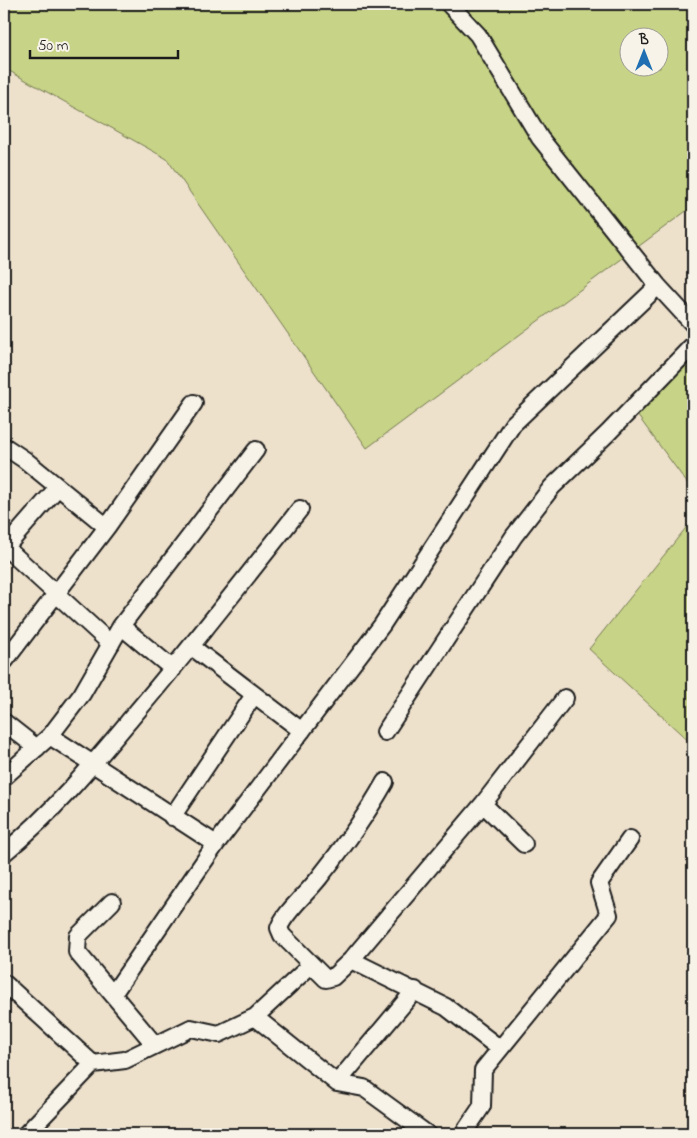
<svg xmlns="http://www.w3.org/2000/svg" width="697" height="1138" viewBox="0 0 697 1138" font-family="'Indie Flower',sans-serif">
	<style>
		.green { fill: #c7d386; stroke: #727851; fill-rule: evenodd }
		.lines { fill: none; stroke-linecap: round; stroke-linejoin: round }
		.minor-casing { stroke: #1c1c1c; stroke-width: 20 }
		.minor { stroke: #f7f3e8; stroke-width: 16 }
	</style>
	<rect width="100%" height="100%" fill="#eee1cc"/>
	<filter id="ink" filterUnits="userSpaceOnUse"><feTurbulence type="fractalNoise" baseFrequency=".02" numOctaves="2"/><feDisplacementMap in="SourceGraphic" scale="10" xChannelSelector="R" yChannelSelector="G"/><feConvolveMatrix kernelMatrix="1 2 1 2 8 2 1 2 1" color-interpolation-filters="sRGB"/></filter>
	<g filter="url(#ink)">
		<path class="green" d="M4,4H693V206L367,448L167,159L4,68ZM630,38H660V68H630Z
			M693,350V491L632,408Z
			M693,519V745L589,649Z"/>
		<g class="lines">
			<defs>
				<path id="minor" d="M449,4L478,35L540,138L658,286L693,324
					M4,446L25,460L107,527
					M4,546L111,644
					M4,549L58,487
					M121,626L173,669
					M192,647L302,731
					M4,662L107,527L194,403
					M4,722L37,748
					M385,732L514,536L552,487L608,433L693,345
					M50,736L216,844
					M4,777L50,736L82,694L121,626L256,450
					M385,782C367,814 345,845 322,874C311,890 285,911 279,928L282,935L326,979L333,977L351,960L483,804L565,698
					M483,804L524,844
					M172,817L254,695
					M4,853C53,813 93,764 134,715C191,648 245,579 300,509
					M112,902L78,936L77,952L155,1045
					M351,960L446,1007L499,1048
					M4,983L93,1064L26,1134
					M113,994L216,844L382,625L513,424L658,286
					M255,1017L311,965
					M93,1064L125,1060L191,1028L219,1034L255,1017L337,1083L364,1088L427,1134
					M337,1083L415,990
					M463,1134L482,1106L483,1070L609,915L599,883L630,839"/>
			</defs>
			<use href="#minor" class="minor-casing"/>
			<use href="#minor" class="minor"/>
		</g>
	</g>
	<rect width="697" height="1138" fill="none" stroke="#f7f3e8" stroke-width="20"/>
	<rect x="10" y="10" width="677" height="1118" fill="none" stroke="#1c1c1c" stroke-width="2" filter="url(#ink)"/>
	<g transform="translate(644 52)"><circle r="24" fill="#f7f3e8" stroke="#9f9d96"/>
	<path d="M0-4L9 19L0 12L-9 19Z" fill="#1f6fb2"/>
	<text y="-8" font-size="14" font-weight="bold" text-anchor="middle" fill="#1c1c1c">B</text>
	</g>
	<path d="M30 50v8h148v-8" fill="none" stroke="#1c1c1c" stroke-width="2.5"/>
	<text x="38" y="50" font-size="15" fill="#1c1c1c" stroke="#f7f3e8" stroke-width="4" paint-order="stroke">50 m</text>
</svg>
